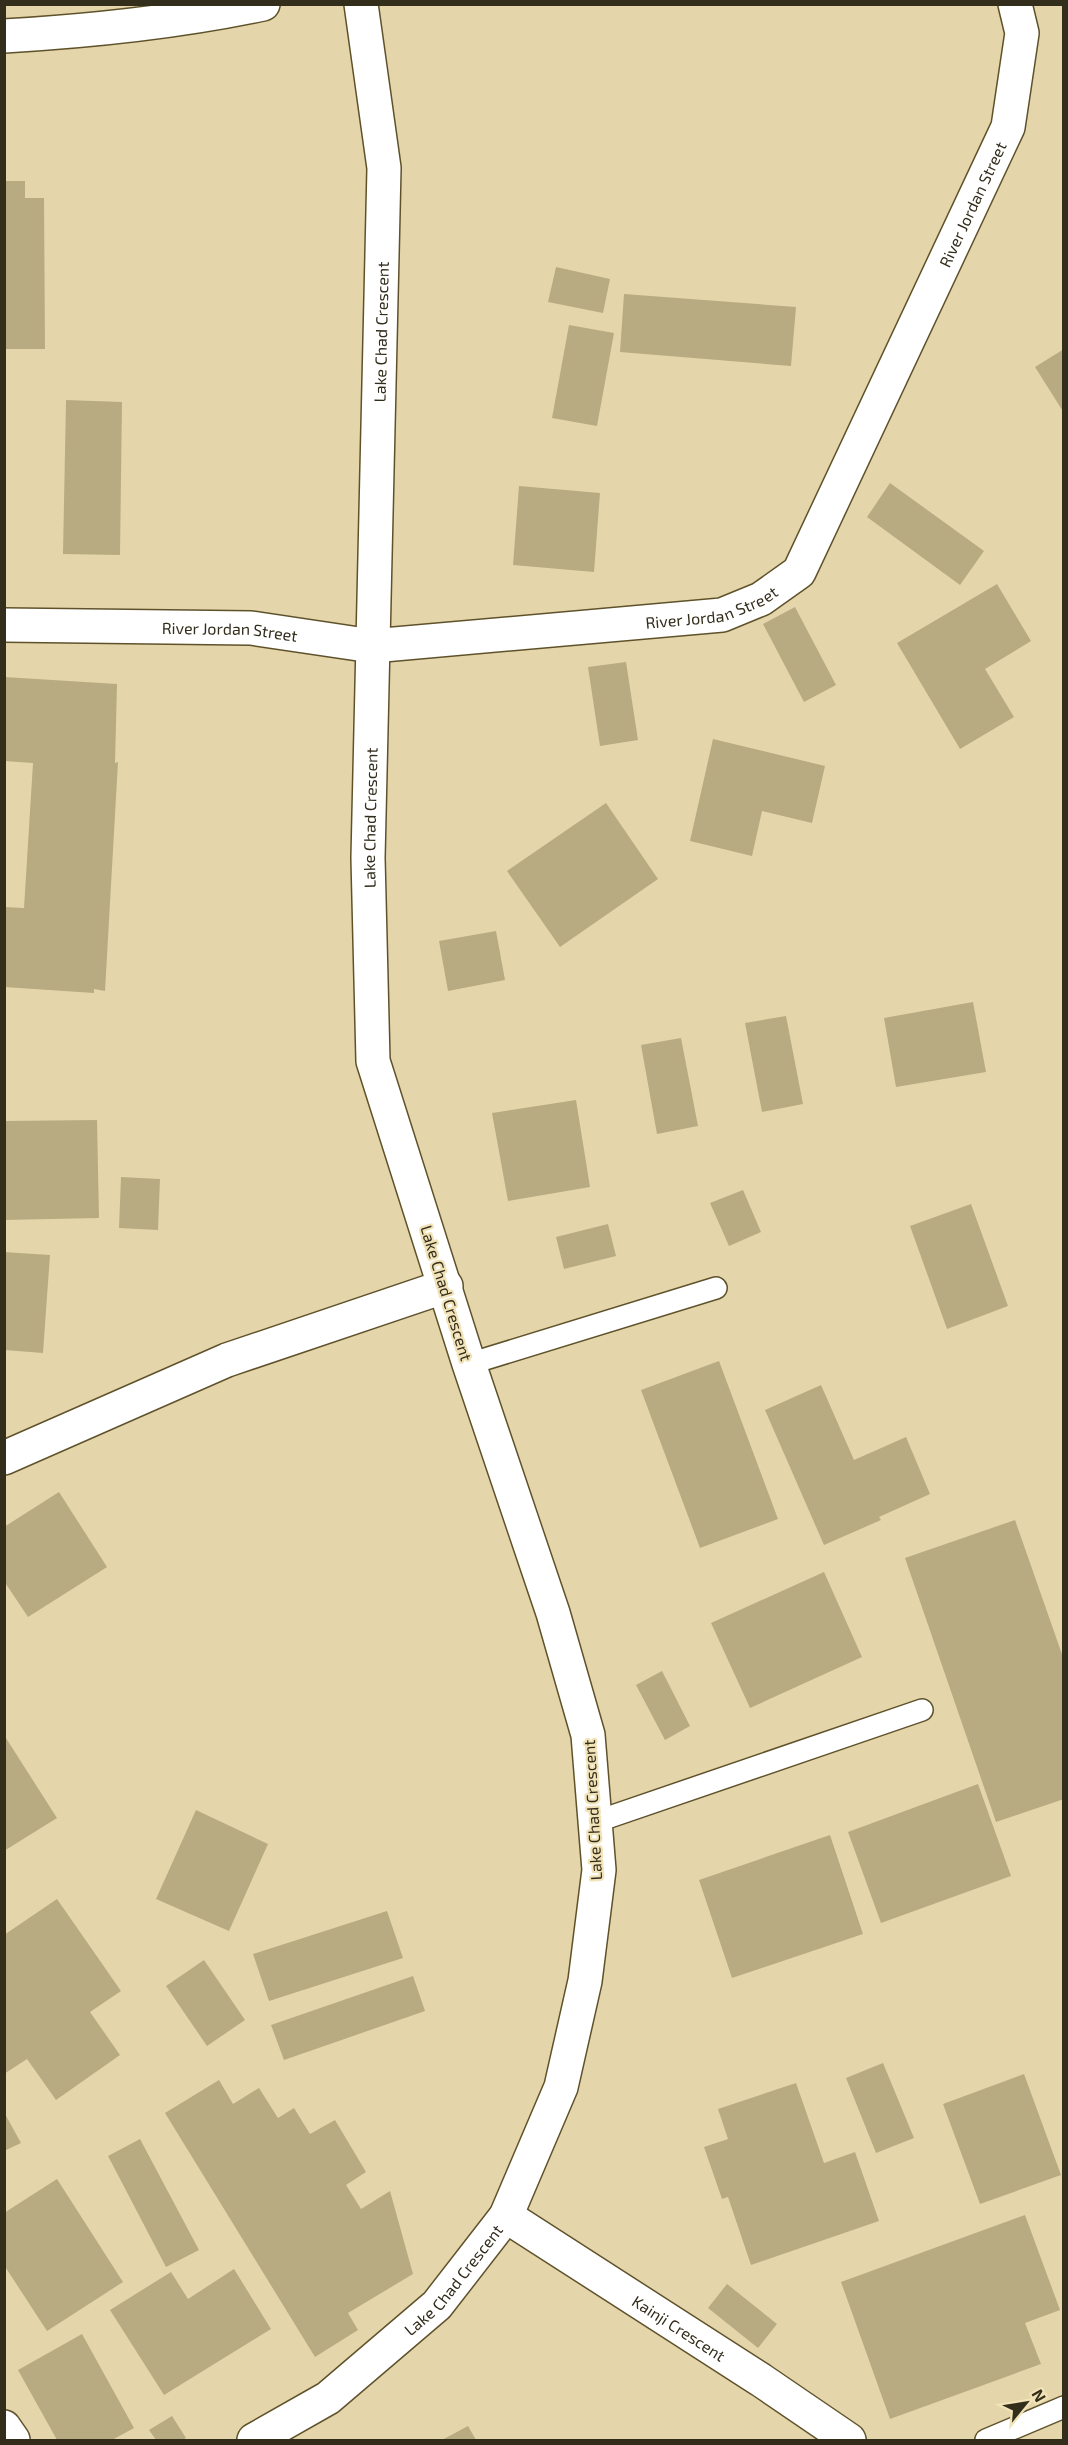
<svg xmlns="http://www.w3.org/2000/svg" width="1068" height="2445" viewBox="0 0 1068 2445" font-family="'Exo 2',sans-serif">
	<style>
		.building { fill: #b9ab81 }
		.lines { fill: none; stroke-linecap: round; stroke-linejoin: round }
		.service-casing { stroke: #5f522b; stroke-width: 24 }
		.minor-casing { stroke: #5f522b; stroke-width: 36 }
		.tertiary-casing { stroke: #5f522b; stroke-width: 36 }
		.service { stroke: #fff; stroke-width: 21 }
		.minor { stroke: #fff; stroke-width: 33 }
		.tertiary { stroke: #fff; stroke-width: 33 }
		.labels { text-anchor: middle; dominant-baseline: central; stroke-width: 4.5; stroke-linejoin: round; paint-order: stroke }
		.street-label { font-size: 16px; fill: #332d1c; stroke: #f1e3b7 }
	</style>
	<rect width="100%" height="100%" fill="#e4d6aa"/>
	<path class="building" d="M4,181H25V198H44L45,349H4Z
		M556,267L610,279L603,313L548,302Z
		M624,294L796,307L791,366L620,352Z
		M569,325L614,333L597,426L552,418Z
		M1064,349V413L1035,367Z
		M66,400L122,402L120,555L63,554Z
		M890,483L984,551L960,585L867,517Z
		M519,486L600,493L594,572L513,565Z
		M997,584L1031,641L985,669L1014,717L960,749L897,643Z
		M795,607L836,685L804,702L763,624Z
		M626,662L638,740L600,746L588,667Z
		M4,677L117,684L115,763L118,762L105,991L94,989V993L4,987V907L24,908L33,763L4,761Z
		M713,739L825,766L812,823L762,811L752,856L690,841Z
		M606,803L658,879L560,947L507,871Z
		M496,931L505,980L448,991L439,941Z
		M973,1002L986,1072L896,1087L884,1018Z
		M786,1016L803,1104L762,1112L745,1023Z
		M681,1038L698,1126L657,1134L641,1045Z
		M576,1100L590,1187L508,1201L492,1113Z
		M97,1120L99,1218L4,1220V1121Z
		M121,1177L160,1179L158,1230L119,1228Z
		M743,1190L761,1232L729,1246L710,1203Z
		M971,1204L1008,1306L947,1329L910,1226Z
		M608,1224L616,1256L564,1269L556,1237Z
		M4,1252L50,1255L43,1353L4,1350Z
		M719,1361L778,1519L700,1548L641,1390Z
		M821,1385L854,1460L906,1437L930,1494L879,1517L881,1520L824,1545L765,1410Z
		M59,1492L107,1567L28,1617L4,1581V1527Z
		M1015,1520L1064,1660V1799L996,1822L905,1558Z
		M824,1572L862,1657L750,1708L711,1623Z
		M662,1671L690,1726L665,1740L636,1685Z
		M4,1735L57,1818L4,1851Z
		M978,1784L1011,1876L881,1923L848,1832Z
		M196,1810L268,1844L229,1931L156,1899Z
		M830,1835L863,1934L732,1978L699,1880Z
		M57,1899L121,1991L90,2012L120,2055L56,2100L27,2059L4,2074V1935Z
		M387,1911L403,1958L269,2001L253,1954Z
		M204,1960L245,2020L207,2046L166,1986Z
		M413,1976L425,2011L284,2060L271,2025Z
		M883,2063L914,2138L876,2153L846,2078Z
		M1024,2074L1061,2175L980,2204L943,2104Z
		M219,2080L233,2104L259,2088L278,2118L294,2108L310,2134L335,2120L366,2172L346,2185L361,2209L390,2191L413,2274L348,2313L358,2330L315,2357L165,2113Z
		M796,2083L824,2163L855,2152L879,2221L751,2265L728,2197L722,2199L704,2147L728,2139L718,2109Z
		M4,2112L21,2143L4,2151Z
		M140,2139L199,2250L166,2267L108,2156Z
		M57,2179L123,2282L47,2331L4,2265V2213Z
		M1025,2215L1060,2310L1025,2323L1041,2364L890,2419L841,2282Z
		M234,2269L271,2329L164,2395L110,2310L171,2272L188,2299Z
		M727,2284L777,2324L758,2348L708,2308Z
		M82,2334L134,2428L112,2440H57L18,2370Z
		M172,2416L186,2438L182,2440H156L149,2430Z
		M468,2426L476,2440H442Z"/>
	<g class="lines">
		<defs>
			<path id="service" d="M469,1364L716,1288
				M595,1822L922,1710
				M986,2440L1064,2407"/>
			<g id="minor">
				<path id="s1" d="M4,625L251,628L372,646L722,615L761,599L799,572L1008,127L1022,33L1015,4"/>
				<path d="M4,1458L227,1360L446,1286"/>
				<path id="s2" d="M506,2216L761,2380L849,2440"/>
				<path d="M4,2427L13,2440"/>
				<path id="s3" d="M254,2440L328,2398L437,2305L506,2216L561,2087L585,1981L599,1870L588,1735L553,1613L469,1364L373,1061L368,858L384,168L361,4"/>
			</g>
			<path id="tertiary" d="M4,36C91,31 178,22 263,4"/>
		</defs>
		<use href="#service" class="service-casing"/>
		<use href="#minor" class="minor-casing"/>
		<use href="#tertiary" class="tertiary-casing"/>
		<use href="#service" class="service"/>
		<use href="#minor" class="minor"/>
		<use href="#tertiary" class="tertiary"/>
	</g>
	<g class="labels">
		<g class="street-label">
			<text stroke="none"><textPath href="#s1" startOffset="1216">River Jordan Street</textPath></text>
			<text stroke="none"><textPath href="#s3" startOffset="2274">Lake Chad Crescent</textPath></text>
			<text stroke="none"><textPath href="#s1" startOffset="712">River Jordan Street</textPath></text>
			<text stroke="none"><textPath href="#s1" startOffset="226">River Jordan Street</textPath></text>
			<text stroke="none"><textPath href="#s3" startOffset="1788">Lake Chad Crescent</textPath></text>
			<text transform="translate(447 1293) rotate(73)">Lake Chad Crescent</text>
			<text transform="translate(592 1810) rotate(-93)">Lake Chad Crescent</text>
			<text stroke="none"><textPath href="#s3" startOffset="258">Lake Chad Crescent</textPath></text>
			<text stroke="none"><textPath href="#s2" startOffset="206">Kainji Crescent</textPath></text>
		</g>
	</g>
	<rect width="1068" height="2445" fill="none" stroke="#332d1c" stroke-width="12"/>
	<g transform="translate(1026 2403) rotate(60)" stroke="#f1e3b7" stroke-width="4.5" paint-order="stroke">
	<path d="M0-4.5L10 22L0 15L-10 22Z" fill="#332d1c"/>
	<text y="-9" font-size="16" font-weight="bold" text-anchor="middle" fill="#332d1c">N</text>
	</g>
</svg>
